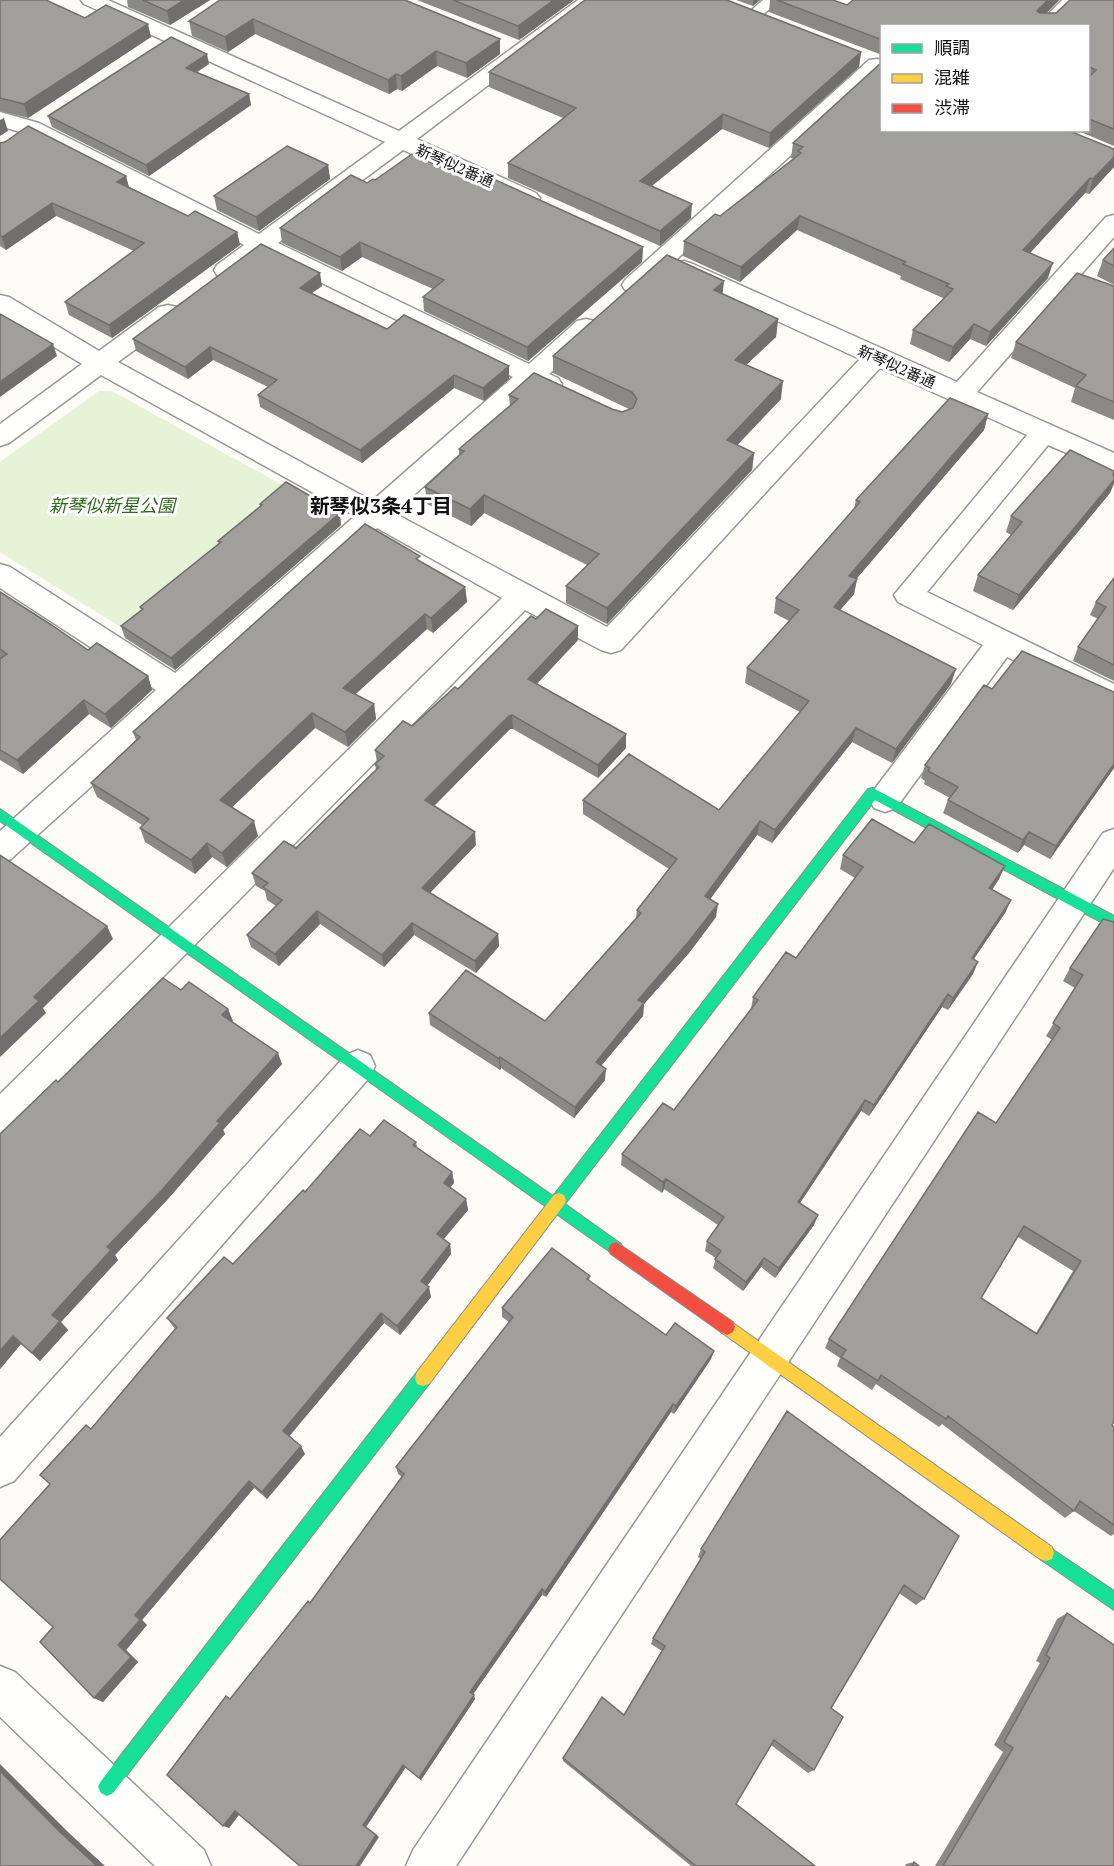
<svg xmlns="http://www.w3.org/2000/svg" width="1114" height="1866" viewBox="0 0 1114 1866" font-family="'PT Serif','Noto Sans JP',serif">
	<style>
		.green { fill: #e7f3d7 }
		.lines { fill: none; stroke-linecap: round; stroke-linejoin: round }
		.lane-casing { stroke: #979795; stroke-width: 3 }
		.street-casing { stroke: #979795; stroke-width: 3 }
		.fast-casing { stroke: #8e8d8b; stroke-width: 2 }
		.slow-casing { stroke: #8e8d8b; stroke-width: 2 }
		.jam-casing { stroke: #8e8d8b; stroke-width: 2 }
		.lane { fill: #fffffe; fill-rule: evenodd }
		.street { fill: #fffffe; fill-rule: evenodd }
		.fast { fill: #16e098; fill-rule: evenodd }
		.slow { fill: #ffcf43; fill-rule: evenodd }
		.jam { fill: #f24e42; fill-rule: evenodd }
		.wall { fill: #8a8986; fill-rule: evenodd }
		.shaded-wall { fill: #716f6d }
		.building { fill: #a19f9c; stroke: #716f6d; stroke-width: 1.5; fill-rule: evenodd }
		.labels { text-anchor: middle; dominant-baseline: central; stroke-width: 6; stroke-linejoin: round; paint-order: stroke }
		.far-street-label { font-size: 15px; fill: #111; stroke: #fff }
		.park-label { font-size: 18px; font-style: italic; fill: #2f6b1f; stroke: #fff }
		.neighbourhood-label { font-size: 20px; font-weight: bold; fill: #111; stroke: #fff }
	</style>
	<rect width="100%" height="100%" fill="#fdfcf7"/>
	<path class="green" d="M99,391H112L286,487L122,628L0,552V462Z"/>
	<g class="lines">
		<defs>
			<path id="lane" d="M763,0H780L758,19H748L745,16Z
				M1062,0H1079L1052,26H1036Z"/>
			<path id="street" d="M81,0H108L399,131L578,0H601L417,139L536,193L540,198L536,203L528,205L520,203L403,150L278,243L529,364L577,321L586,319L595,321L599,327L595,333L549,374L558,378L562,384L558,390L549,393L534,387L394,513L607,627L860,359L675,274L672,269L675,264L684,261L693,264L957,382L1106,217L1114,215V237L977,392L1114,453V473L1048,445L927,592L1114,684V708L1007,657L896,808L885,812L874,808L869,799L874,790L983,645L898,602L894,595L1027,435L880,368L621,650L611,653L601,650L525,610L13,1129L0,1134V1094L502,598L377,528L11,859L0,863V831L156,690L0,588V564L10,567L175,673L355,516L101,375L9,443L0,446V424L82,364L0,314V295L9,297L99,351L159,307L168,305L177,307L180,313L177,319L118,362L372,501L513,377L263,254C249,265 236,280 217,275L214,270L217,265L244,245L23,133L0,126V112L39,123L259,234L385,142L84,4Z
				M877,59L882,60V72L643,290L634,293L625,290L622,285L625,280L869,60Z
				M1114,829V868L456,1866H406L413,1850L1103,833Z
				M358,1050L370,1055L375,1066L370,1077L14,1481L0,1487V1437L346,1055Z
				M0,1666L15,1672L204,1850L211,1866H155L0,1717Z"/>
			<path id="fast" d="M873,788L1114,916V929L875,800L565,1204L621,1244L624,1249L621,1254L616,1256L0,821V809L553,1196L868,789Z
				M423,1370L429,1372L431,1378L429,1384L113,1793L107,1796L101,1793L98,1787L101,1781L417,1372Z
				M1046,1545L1114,1591V1610L1040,1559L1038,1553L1040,1547Z"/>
			<path id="slow" d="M559,1193L564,1195L566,1200L564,1205L429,1384L423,1386L417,1384L415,1378L417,1372L554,1195Z
				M727,1319L1052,1547L1054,1553L1052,1559L1046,1561L1040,1559L721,1332L719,1327L721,1322Z"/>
			<path id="jam" d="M616,1242L733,1322L735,1327L733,1332L727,1335L721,1332L611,1254L608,1249L611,1244Z"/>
		</defs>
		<use href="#lane" class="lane-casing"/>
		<use href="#street" class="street-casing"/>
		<use href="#fast" class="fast-casing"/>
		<use href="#slow" class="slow-casing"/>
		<use href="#jam" class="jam-casing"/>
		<use href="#lane" class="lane"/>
		<use href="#street" class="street"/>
		<use href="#fast" class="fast"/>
		<use href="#slow" class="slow"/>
		<use href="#jam" class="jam"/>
	</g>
	<path class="wall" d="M0,0L85,18L151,37L28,118L0,111Z
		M127,0H210L170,25L128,7Z
		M220,0L500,54L467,78L437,66L402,91L397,89L389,94L255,34L228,52L192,36L189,21Z
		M417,0H574L519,40Z
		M736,0H760L753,6Z
		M770,0H833L847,5L853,0H1059L1046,13H1056L1114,0V146L1076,130H1089V26H882V55L769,12Z
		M861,52L859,67L769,148L722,129L652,186L691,218L660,246L508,178V163L563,118L489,87V72Z
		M209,64L197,72L249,94L251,105L149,176L52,127L48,116Z
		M882,130L1114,149V167L1089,194L1085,193L1030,253L1048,278L986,346L970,339L949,362L910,344L913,330L943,299V298L900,279L901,276L797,230L740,282L683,256L684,241L720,216L794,159L791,158L793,143Z
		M0,143L126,176L129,187L188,216L237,232L240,245L112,338L69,315L65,302L134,251L56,216L6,250L0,246Z
		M328,165L330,179L259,231L217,210L214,196Z
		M375,180L480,185L643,247L642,262L528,361L424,311L423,297L433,289L362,257L342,271L282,243L280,228L367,183Z
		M1114,248V285L1097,276L1103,260Z
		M322,286L312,293L387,329L509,366V379L484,401L454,388L362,463L260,407L258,395L268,387L213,360L188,379L136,351L133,339Z
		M1114,286V420L1071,402L1075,388L1011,358L1016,342Z
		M723,294L778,319L776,337L746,365L781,399L737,445L754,453L752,470L607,624L566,603V586L587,565L484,513L471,526L427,504L425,487L459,455V449L510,406L509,395L612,409L622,412L629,409L553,373V356Z
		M988,414L984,430L856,579H857L854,594L840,610L951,684L892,763L852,742L772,843L757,835L710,899L716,917L689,953L644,1004L643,1016L601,1066L605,1080L574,1118L501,1068L500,1070L430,1025L429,1013L545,1021L636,918L637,910L669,869L583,814V800L719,810L800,712L745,683L747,668L789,621L774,613L776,598L854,509L856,500Z
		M1114,471V483L1110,493L1013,610L973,591L978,575L1011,535L1006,532L1011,516Z
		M260,504L341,525L175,670L125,638L121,626L141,610L140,607L219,544L218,541L260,506Z
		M421,562L465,587L467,602L433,633L427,629L355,694L374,704L376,719L348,747L315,728L232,807L258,836L227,867L212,857L195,874L145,842L140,828L142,825L97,797L91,783L136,740L133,732Z
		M1114,578V681L1073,661L1078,647L1098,619L1090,615L1096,602Z
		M0,592L88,650L148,676L152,690L111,728L89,714L23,774L0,760Z
		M578,640L537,684L626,734V748L598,778L513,729H510L434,806L476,845L430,893L498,934L499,946L476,973L414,935L384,967L320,924L279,966L251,947L247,935L276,906L267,900L265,891L256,886L252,873L296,848L376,770L375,764L377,763L375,750L412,726L458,689Z
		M992,689L1114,692V768L1050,859L1024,845L1018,853L943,813L948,800L950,798L924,784L925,781L921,778L925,765Z
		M914,843L999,879L992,890L1011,900L1005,913L974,959L973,974L948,1010L942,1007L869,1116L861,1111L800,1203L814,1225L775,1278L761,1267L743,1291L713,1268L716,1258L705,1251L707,1241L718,1225L664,1189L662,1193L621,1165L622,1154L674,1110L751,1009L753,997L796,958L855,878L840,869L843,855Z
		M1103,919L1112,1425L1114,1427V1534L1111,1536L1074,1511L1065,1518L942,1424L939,1427L876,1384L872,1390L837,1366L840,1358L825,1348L829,1339L996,1123L1052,1040L1046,1036L1075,988L1063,981L1070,968ZM1018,1237L1073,1271L1036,1333L981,1298Z
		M181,990L233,1021L232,1022L282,1064L223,1130L225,1134L167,1200L115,1255L118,1260L61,1322L68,1330L40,1361L21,1344L0,1369V1134L58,1082Z
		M370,1136L416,1142L417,1147L452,1172L454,1183L450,1187L466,1199L468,1210L443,1239L450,1244L451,1254L427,1286L431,1297L400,1335L384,1323L289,1436L305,1454L267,1499L254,1488L142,1620L147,1625L126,1650L138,1662L103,1702L94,1698L53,1627L50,1484L91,1429L175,1329L167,1318L233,1264L305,1192Z
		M590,1276L589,1281L666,1335L711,1359L674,1414L671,1412L546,1597L542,1595L473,1694L475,1699L421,1780L406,1767L366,1827L379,1837L239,1815L229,1828L226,1696L230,1699L310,1603L402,1477L398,1474L396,1467L509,1322L502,1317V1308Z
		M787,1411L924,1599L916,1605L899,1593L831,1708L814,1770L808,1773L771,1745L736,1804L815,1866H691L563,1761V1758L624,1715L662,1651L651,1644L653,1638L701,1559L698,1557L701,1549Z
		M1067,1613L1114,1866H935L1003,1752L994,1745L1040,1663L1036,1661L1057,1619Z
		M914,1862L919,1866H905L906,1864Z"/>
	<path class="shaded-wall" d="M184,0H210L170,25L167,11Z
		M554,0H574L519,40L518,26Z
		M753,0H760L753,6Z
		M1048,0H1059L1034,26L1037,11Z
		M253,19L255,34L228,52L225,37Z
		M148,24L151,37L28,118L24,104Z
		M500,39V54L467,78L466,63Z
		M436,51L437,66L402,91L401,76Z
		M861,52L859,67L769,148L770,133Z
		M207,54L209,64L188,78L186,68Z
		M396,74L397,89L389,94L388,80Z
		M249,94L251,105L149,176L146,165Z
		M723,114L722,129L639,196L640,181Z
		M4,118L8,131L0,136V120Z
		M1114,157V167L1089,194L1093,179Z
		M328,165L330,179L259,231L256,217Z
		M126,176L129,189L117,182Z
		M1090,178L1085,193L1019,265L1023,250Z
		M52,203L56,216L6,250L2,237Z
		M692,204L691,218L660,246V231Z
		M800,216L797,230L740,282L741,267Z
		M237,232L240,245L112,338L109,325Z
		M360,242L362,257L342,271L340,257Z
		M643,247L642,262L528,361L527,347Z
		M1053,263L1048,278L986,346L990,332Z
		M320,273L322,286L302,300L300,288Z
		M724,281L722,299L714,290Z
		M778,319L776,337L733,377L735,360Z
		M974,324L970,339L949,362L953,347Z
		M53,344L57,356L0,397V382Z
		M210,347L213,360L188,379L185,367Z
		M509,366V379L484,401L483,388Z
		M454,375V388L362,463L360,450Z
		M783,381L781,399L725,458L727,440Z
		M988,414L984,430L846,591L849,576Z
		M754,453L752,470L607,624V608Z
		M1114,473V483L1110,493L1013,610L1019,595Z
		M484,495V513L471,526L470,509Z
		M340,513L341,525L175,670L171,658Z
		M857,579L854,594L830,622L834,607Z
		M465,587L467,602L433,633L431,618Z
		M425,614L427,629L346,703L343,688Z
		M578,626V640L528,693V679Z
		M956,669L951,684L892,763L896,749Z
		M148,676L152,690L111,728L105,714Z
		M84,700L89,714L23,774L17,760Z
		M374,704L376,719L348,747L345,732Z
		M312,713L315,728L225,814L220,800Z
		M512,715L513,729H510L427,813L425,800L509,716Z
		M856,728L852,742L772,843L775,830Z
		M626,734V748L598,778V765Z
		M1114,764V768L1050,859L1056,846Z
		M254,821L258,836L227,867L222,853Z
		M760,821L757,835L703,909L705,896Z
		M475,832L476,845L423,900L422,888Z
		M1029,832L1024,845L1018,853L1023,840Z
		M207,843L212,857L195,874L191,860Z
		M1005,866L999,879L984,901L989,888Z
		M1011,900L1005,913L966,970L972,958Z
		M718,904L716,917L689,953L644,1004L643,1016L595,1073L596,1062L638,1000Z
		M317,911L320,924L279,966L275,954Z
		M412,923L414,935L384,967L382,955Z
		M107,926L113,939L43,1008L46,1013L0,1057V1038L34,997Z
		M498,934L499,946L476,973L475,961Z
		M978,962L973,974L948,1010L953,998Z
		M948,994L942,1007L869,1116L874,1105Z
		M228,1009L233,1021L227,1027L222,1015Z
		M278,1053L282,1064L223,1130L225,1134L167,1200L115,1255L118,1260L61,1322L68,1330L40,1361L32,1353L52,1315L107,1247L217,1121Z
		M500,1057L501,1068L500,1070L499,1059Z
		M606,1069L605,1080L574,1118L575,1107Z
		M865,1100L861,1111L794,1212L798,1202Z
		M452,1172L454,1183L446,1193L444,1183Z
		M666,1179L664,1189L662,1193L663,1182Z
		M466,1199L468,1210L439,1245L437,1234Z
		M818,1215L814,1225L775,1278L779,1268Z
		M450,1244L451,1254L423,1291L421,1281Z
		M764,1258L761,1267L743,1291L746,1282Z
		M429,1287L431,1297L400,1335L397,1326Z
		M381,1313L384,1323L287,1439L283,1431Z
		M13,1336L21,1344L0,1369V1351Z
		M714,1351L711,1359L674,1414L676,1406Z
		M673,1404L671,1412L546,1597L545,1592Z
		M301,1446L305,1454L267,1499L262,1492Z
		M249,1481L254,1488L142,1620L147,1625L126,1650L138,1662L103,1702L94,1698L118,1645L135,1615Z
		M542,1589V1595L472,1696L470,1692Z
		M474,1695L475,1699L421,1780L419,1778Z
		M0,1764L69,1833L105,1866H97L60,1832L0,1771Z
		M403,1765L406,1767L366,1827L379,1837L360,1866H356L363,1825Z
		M235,1811L240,1813L229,1828L223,1826Z"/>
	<path class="building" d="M0,0H46L85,18L106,5L148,24L24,104L0,98Z
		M143,0H184L167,11Z
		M220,0H405L500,39L466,63L436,51L401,76L396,74L388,80L253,19L225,37L189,21Z
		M453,0H554L518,26Z
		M585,0H727L861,52L770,133L723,114L640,181L692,204L660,231L508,163L576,108L489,72Z
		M777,0H833L847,5L853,0H1048L1037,11L1040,13H1056L1070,0H1114V129L1089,119V77L1096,70L1089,67V26H882V40Z
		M171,37L207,54L186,68L249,94L146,165L48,116Z
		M882,62V130H1067L1114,149V157L1093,179L1090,178L1023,250L1053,263L990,332L974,324L953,347L913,330L953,289L946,286L949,284L903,264L906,262L800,216L741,267L684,241L715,214L720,216L801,153L798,151L803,147L793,143Z
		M28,126L126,176L117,182L188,216L195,211L237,232L109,325L65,302L144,243L52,203L2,237L0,235V143L5,142Z
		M287,146L328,165L256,217L214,196Z
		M412,154L480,185L489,177L643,247L527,347L423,297L444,280L360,242L340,257L280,228L351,175L367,183L373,179L375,180Z
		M261,244L320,273L300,288L387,329L404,315L509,366L483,388L454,375L360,450L258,395L277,380L210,347L185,367L133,339Z
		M1114,248V266L1103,260Z
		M667,255L724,281L714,290L778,319L735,360L783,381L727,440L754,453L607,608L566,586L599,554L484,495L470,509L425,487L464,451L459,449L518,399L509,395L534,373L612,409L622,412L633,408L637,399L632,392L553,356Z
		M1077,273L1114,286V402L1076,386L1086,375L1016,342Z
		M0,314L53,344L0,382Z
		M950,398L988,414L849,576L857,579L834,607L956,669L896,749L856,728L775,830L760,821L705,896L718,904L690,940L638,1000L644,1003L596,1062L606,1069L575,1107L500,1057L499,1059L429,1013L466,970L545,1021L641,913L637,910L677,859L583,800L629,754L719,810L809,701L747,668L799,610L776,598L860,502L856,500Z
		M1070,450L1114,471L1113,475H1114V480L1019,595L978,575L1022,522L1011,516Z
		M286,482L340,513L171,658L121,626L143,609L140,607L221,542L218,541L262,505L260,504Z
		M365,524L420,556L416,559L465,587L431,618L425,614L343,688L374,704L345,732L312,713L220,800L254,821L222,853L207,843L191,860L140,828L149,819L91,783L140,737L133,732Z
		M1114,578V665L1078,647L1106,607L1096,602Z
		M0,592L50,624L88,650L97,643L148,676L105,714L84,700L17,760L0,750V659L7,654L0,649Z
		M546,609L578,626L528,679L626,734L598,765L512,715L509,716L425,800L475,832L422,888L498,934L475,961L412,923L382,955L317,911L275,954L247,935L282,900L263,887L268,883L252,873L284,841L296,848L379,767L375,764L384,756L375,750L403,721L412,726L455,687L458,689L531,616L536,619Z
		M1022,651L1114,692V764L1056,846L1029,832L1023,840L948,800L958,787L928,771L930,768L925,765L984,685L992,689Z
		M872,819L914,843L929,824L1005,866L989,888L1011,900L972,958L978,962L953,998L948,994L874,1105L865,1100L798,1202L818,1215L779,1268L764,1258L746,1282L715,1259L721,1251L707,1241L724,1217L666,1179L663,1182L622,1154L663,1103L674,1110L758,1000L753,997L786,952L796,958L863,867L843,855Z
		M0,855L107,926L34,997L39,1001L0,1038Z
		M1103,919L1114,922V1421L1112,1425L1114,1427V1525L1080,1501L1074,1511L948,1416L946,1419L881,1375L878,1381L841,1357L846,1350L829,1339L978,1112L996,1123L1060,1028L1053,1023L1083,975L1070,968ZM1024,1226L1081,1261L1037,1334L981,1298Z
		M163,978L181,990L189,982L228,1009L222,1015L278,1053L217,1121L220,1123L162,1190L107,1247L111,1250L52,1315L60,1321L32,1353L13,1336L0,1351V1134L56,1080L58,1082Z
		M384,1120L416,1142L413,1145L452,1172L444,1183L466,1199L437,1234L450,1244L421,1281L429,1287L397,1326L381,1313L283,1431L301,1446L262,1492L249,1481L135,1615L140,1620L118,1645L131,1657L94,1698L40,1642L53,1627L0,1579V1540L50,1484L40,1475L86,1425L91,1429L177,1327L167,1318L224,1257L233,1264L303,1190L305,1192L360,1129L370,1136Z
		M552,1248L590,1276L587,1279L666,1335L675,1323L714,1351L676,1406L673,1404L545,1592L542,1589L470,1692L474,1695L419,1778L403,1765L363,1825L376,1835L356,1866H300L235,1811L223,1826L167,1775L226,1696L230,1699L308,1601L310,1603L404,1474L396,1467L513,1317L502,1308Z
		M787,1411L959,1536L924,1599L904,1585L831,1708L843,1717L814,1770L774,1740L736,1804L815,1866H696L563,1758L602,1697L624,1715L665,1646L653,1638L705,1552L701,1549Z
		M1067,1613L1114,1645V1866H943L1013,1748L1004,1742L1050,1658L1046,1655Z
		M0,1771L60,1832L97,1866H0Z
		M914,1862L919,1866H912Z"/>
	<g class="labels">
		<g class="far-street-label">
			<text transform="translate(455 165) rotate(24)">新琴似2番通</text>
			<text transform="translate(897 366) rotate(24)">新琴似2番通</text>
		</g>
		<g class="park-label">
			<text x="112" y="505">新琴似新星公園</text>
		</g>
		<g class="neighbourhood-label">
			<text x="381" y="505">新琴似3条4丁目</text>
		</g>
	</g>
	<rect x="880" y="24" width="210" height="108" fill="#ffffff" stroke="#a0a0a0" stroke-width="1.5"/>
	<rect x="892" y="44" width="30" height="9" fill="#16e098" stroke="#a0a0a0" stroke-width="1.5"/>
	<text x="934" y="54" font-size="18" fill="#111111">順調</text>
	<rect x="892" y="74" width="30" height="9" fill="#ffcf43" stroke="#a0a0a0" stroke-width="1.5"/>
	<text x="934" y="84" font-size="18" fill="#111111">混雑</text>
	<rect x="892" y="104" width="30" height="9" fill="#f24e42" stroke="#a0a0a0" stroke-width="1.5"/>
	<text x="934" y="114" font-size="18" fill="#111111">渋滞</text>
</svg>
